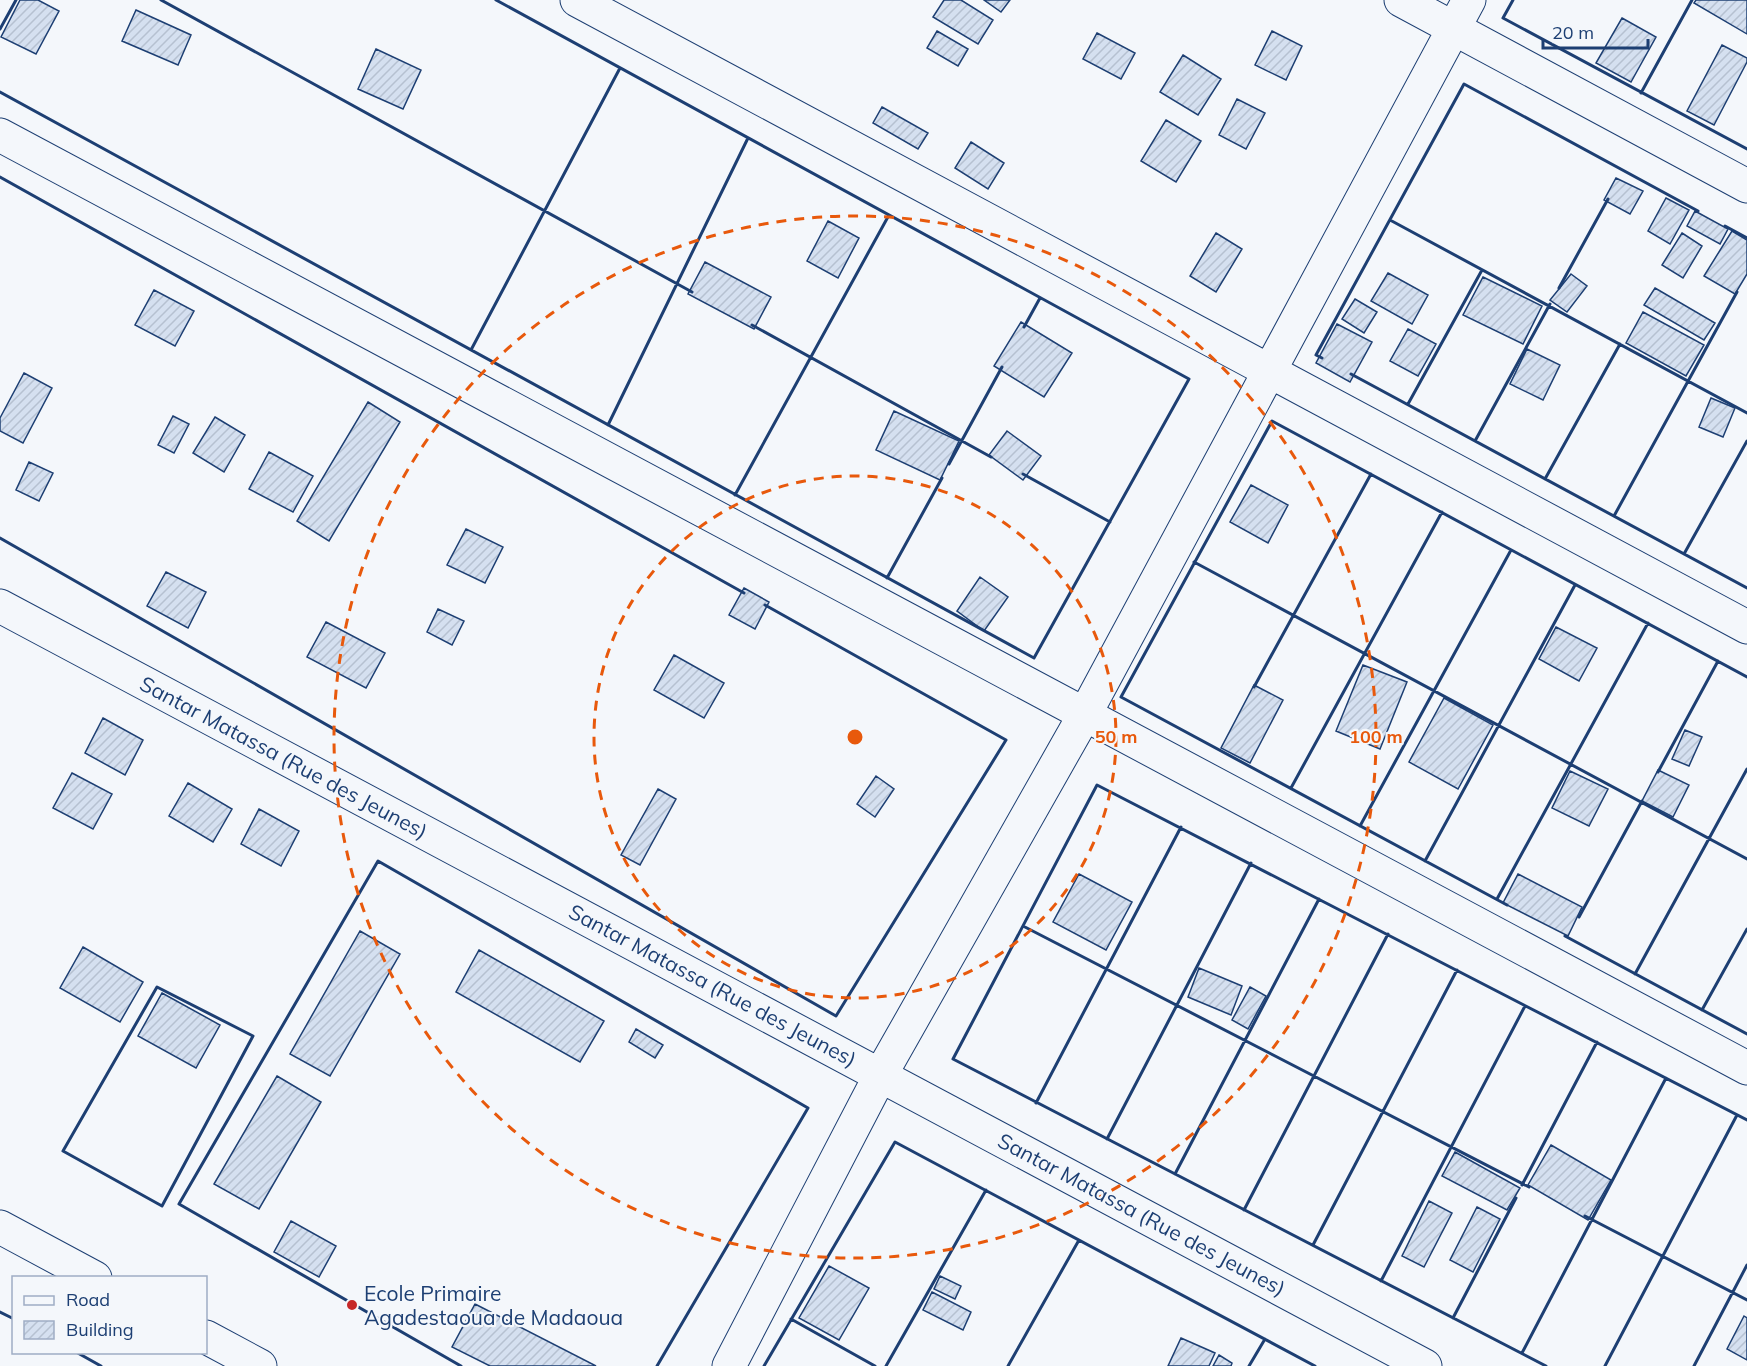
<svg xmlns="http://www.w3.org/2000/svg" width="1747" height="1366" viewBox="0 0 1747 1366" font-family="Mulish,sans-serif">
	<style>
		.building { fill: url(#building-hatch); stroke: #1d3f73; stroke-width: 1.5 }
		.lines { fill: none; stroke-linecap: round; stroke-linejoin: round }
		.minor-casing { stroke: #1d3f73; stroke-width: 35 }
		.highway-casing { stroke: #1d3f73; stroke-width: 35 }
		.minor { stroke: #f4f7fb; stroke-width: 33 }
		.highway { stroke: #f4f7fb; stroke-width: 33 }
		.wall { stroke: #1d3f73; stroke-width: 3 }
		.ring { fill: none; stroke: #e8590c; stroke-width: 3; stroke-dasharray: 10 8 }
		.poi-dot { fill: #c62828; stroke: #f4f7fb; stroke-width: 2 }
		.labels { text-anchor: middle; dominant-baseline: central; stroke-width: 4.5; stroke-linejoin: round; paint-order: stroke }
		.street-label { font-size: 21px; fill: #1d3f73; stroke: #f4f7fb }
		.poi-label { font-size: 21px; fill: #1d3f73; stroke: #f4f7fb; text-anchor: start }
		.centre { fill: #e8590c; stroke: #f4f7fb; stroke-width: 3 }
		.ring-label { font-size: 18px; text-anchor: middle; font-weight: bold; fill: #e8590c; stroke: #f4f7fb; stroke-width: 4.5; stroke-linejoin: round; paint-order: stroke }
	</style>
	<defs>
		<pattern id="building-hatch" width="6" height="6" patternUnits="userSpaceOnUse" patternTransform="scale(1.5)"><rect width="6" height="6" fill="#d5e0f0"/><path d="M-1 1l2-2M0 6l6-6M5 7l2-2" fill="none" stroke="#b6c1d1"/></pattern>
	</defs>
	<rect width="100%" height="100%" fill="#f4f7fb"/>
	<path class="building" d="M20,0H38L59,11L36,54L1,37Z
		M944,0H961L993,20L978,44L933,17Z
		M984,0H1010L1001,12Z
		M1696,0H1747V34L1694,3Z
		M136,10L191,35L178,65L122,41Z
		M1622,18L1656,37L1631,82L1596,63Z
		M937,31L968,49L958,66L927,48Z
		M1272,31L1302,46L1286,80L1255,65Z
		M1097,33L1135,53L1121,79L1083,59Z
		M1722,45L1747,58V62L1714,125L1687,111Z
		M376,49L421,70L403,109L358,89Z
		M1183,55L1221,79L1198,115L1160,92Z
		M1237,99L1265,113L1246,149L1219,135Z
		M882,107L928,133L918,149L873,123Z
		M1166,120L1201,141L1176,182L1141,161Z
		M971,142L1004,163L988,189L955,168Z
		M1616,178L1643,191L1630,214L1604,200Z
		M1666,198L1689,210L1670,244L1648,231Z
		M1695,211L1728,229L1720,244L1687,226Z
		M828,221L859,238L838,278L807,261Z
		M1732,231L1747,240V274L1735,294L1704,276Z
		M1216,233L1242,249L1216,292L1190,276Z
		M1682,233L1702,246L1683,278L1662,265Z
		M705,262L771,297L754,329L688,294Z
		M1388,273L1428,295L1412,324L1371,301Z
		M1571,274L1587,286L1567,312L1550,300Z
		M1483,277L1542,306L1523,344L1463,315Z
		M1655,288L1715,323L1704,340L1644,305Z
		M154,290L194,311L175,346L135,325Z
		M1355,299L1377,312L1364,333L1342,319Z
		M1643,312L1704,345L1686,376L1626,343Z
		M1021,322L1072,353L1044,397L994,366Z
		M1337,324L1372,342L1350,382L1316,363Z
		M1408,329L1436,344L1418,376L1390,361Z
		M1527,349L1560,365L1543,400L1510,384Z
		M24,373L52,388L23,443L0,431V418Z
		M1711,398L1735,408L1723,437L1699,427Z
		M368,402L400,422L329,541L297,521Z
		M894,411L959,441L940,480L876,450Z
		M173,416L189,424L174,453L158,445Z
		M215,417L245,435L224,472L193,453Z
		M1007,431L1041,456L1023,480L989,455Z
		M269,452L313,476L293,512L249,489Z
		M29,462L53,473L39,501L16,490Z
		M1251,485L1288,505L1268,543L1230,522Z
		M466,529L503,547L485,583L447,565Z
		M166,572L206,592L188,628L147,606Z
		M980,577L1008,597L984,631L957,611Z
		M744,588L769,602L755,629L729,615Z
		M438,609L464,621L452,645L427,632Z
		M326,622L385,653L366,688L307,657Z
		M1556,627L1597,648L1579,681L1539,659Z
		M674,655L724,683L704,718L654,690Z
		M1363,665L1407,682L1380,749L1336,731Z
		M1254,685L1283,700L1250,763L1221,748Z
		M1444,698L1493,725L1458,789L1409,762Z
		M103,718L143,740L125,775L85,753Z
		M1685,730L1702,737L1689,766L1672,759Z
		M1658,770L1689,785L1673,817L1642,801Z
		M1570,771L1608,789L1589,826L1552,808Z
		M72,773L112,794L93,829L53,808Z
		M876,776L894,789L875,817L857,804Z
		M188,783L232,809L213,842L169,816Z
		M658,789L676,799L640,865L621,855Z
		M259,809L299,831L281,866L241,844Z
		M1079,874L1132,902L1106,950L1053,922Z
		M1518,874L1582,907L1568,936L1503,903Z
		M360,931L400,954L330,1076L290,1054Z
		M83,947L143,982L120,1022L60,988Z
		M479,950L604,1021L580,1062L456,992Z
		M1199,968L1242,986L1231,1015L1188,997Z
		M1250,987L1266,996L1248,1029L1232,1020Z
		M162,993L220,1025L196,1068L138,1036Z
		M636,1029L663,1045L655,1058L629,1042Z
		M277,1076L321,1102L259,1209L214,1184Z
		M1551,1145L1611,1180L1588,1220L1528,1185Z
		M1455,1152L1520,1188L1507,1210L1442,1176Z
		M1429,1201L1452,1213L1424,1267L1402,1256Z
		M1477,1207L1500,1219L1473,1272L1450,1260Z
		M291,1221L336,1246L319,1277L274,1252Z
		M829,1266L869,1288L839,1340L799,1318Z
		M940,1276L961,1286L955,1299L934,1289Z
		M932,1292L971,1312L963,1330L923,1310Z
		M475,1304L596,1366H490L452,1347Z
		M1744,1316L1747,1318V1360L1727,1349Z
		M1181,1338L1215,1353L1209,1366H1168Z
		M1219,1355L1232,1363L1231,1366H1213Z"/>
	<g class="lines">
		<defs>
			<path id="minor" d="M577,0L1747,627
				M1401,0L1747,186
				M0,135L1747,1068
				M0,606L1425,1366
				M729,1366L881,1074L1085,714L1469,0"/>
			<path id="highway" d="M0,1227L95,1278
				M206,1337L260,1366"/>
		</defs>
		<use href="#minor" class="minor-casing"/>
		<use href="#highway" class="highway-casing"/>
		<use href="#minor" class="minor"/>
		<use href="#highway" class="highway"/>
		<path class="wall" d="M161,0L692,292
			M1513,0L1503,18L1747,149
			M0,29L16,0
			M0,92L1034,658L1189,379L496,0
			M1641,93L1692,0
			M0,177L744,593
			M1390,220L1747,413
			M1725,226L1747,238
			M1559,288L1608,199
			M752,325L991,457
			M1024,327L1040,298
			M471,350L620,68
			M1322,358L1316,355L1464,84L1698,211
			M1351,374L1747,588
			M1408,404L1482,270
			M608,425L748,138
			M1475,441L1550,304
			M949,464L1002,367
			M1023,474L1110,522
			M1545,479L1620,344
			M735,495L889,215
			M1614,516L1737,292
			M0,538L836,1016L1006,740L765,605
			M1684,554L1747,441
			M1194,562L1747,859
			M887,578L942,478
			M1254,687L1371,474
			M1658,772L1718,661
			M1291,788L1442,512
			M1360,826L1511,550
			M1425,861L1575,585
			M1497,899L1648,623
			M1507,905L1121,697L1272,421L1747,677
			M1579,917L1642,801
			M1023,926L1529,1187
			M1565,936L1747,1034
			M1635,974L1747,769
			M157,987L253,1036L162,1206L63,1151Z
			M1702,1010L1747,929
			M1036,1103L1181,827
			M1107,1139L1251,863
			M1175,1174L1319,899
			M1522,1185L1597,1042
			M1244,1210L1388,934
			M1585,1216L1747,1300
			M1313,1245L1457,970
			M1381,1281L1525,1006
			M0,1312L14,1319
			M1453,1318L1516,1198
			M791,1319L875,1366
			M76,1352L101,1366
			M1522,1353L1666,1078
			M461,1366L179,1204L378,861L808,1108L657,1366
			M764,1366L895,1142L1315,1366
			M886,1366L986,1190
			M1008,1366L1079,1240
			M1249,1366L1265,1339
			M1546,1366L953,1059L1097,785L1747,1120
			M1605,1366L1737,1115
			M1694,1366L1747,1265"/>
	</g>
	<g class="ring">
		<circle cx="855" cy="737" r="261"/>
		<circle cx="855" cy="737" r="521"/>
	</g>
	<circle class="poi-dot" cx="352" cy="1305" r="6"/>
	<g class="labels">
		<g class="street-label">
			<text transform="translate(284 757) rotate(28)">Santar Matassa (Rue des Jeunes)</text>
			<text transform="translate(713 985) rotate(28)">Santar Matassa (Rue des Jeunes)</text>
			<text transform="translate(1142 1214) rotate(28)">Santar Matassa (Rue des Jeunes)</text>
		</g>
		<g class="poi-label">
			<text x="364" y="1293">Ecole Primaire<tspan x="364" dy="24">Agadestaoua de Madaoua</tspan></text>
		</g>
	</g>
	<circle cx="855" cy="737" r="9" class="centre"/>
	<g class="ring-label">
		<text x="1116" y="743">50 m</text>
		<text x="1376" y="743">100 m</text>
	</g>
	<rect x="12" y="1276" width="195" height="78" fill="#f4f7fb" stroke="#9eadc5" stroke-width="1.5"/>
	<rect x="24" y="1296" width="30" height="9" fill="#f4f7fb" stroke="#9eadc5" stroke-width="1.5"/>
	<text x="66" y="1306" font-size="18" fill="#1d3f73">Road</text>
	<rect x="24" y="1321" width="30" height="18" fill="url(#building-hatch)" stroke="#9eadc5" stroke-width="1.5"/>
	<text x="66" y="1336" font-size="18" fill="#1d3f73">Building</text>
	<path d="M1543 39v9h105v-9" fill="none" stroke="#1d3f73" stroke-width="3"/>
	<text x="1552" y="39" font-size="18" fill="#1d3f73" stroke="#f4f7fb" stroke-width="4.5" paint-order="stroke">20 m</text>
</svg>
